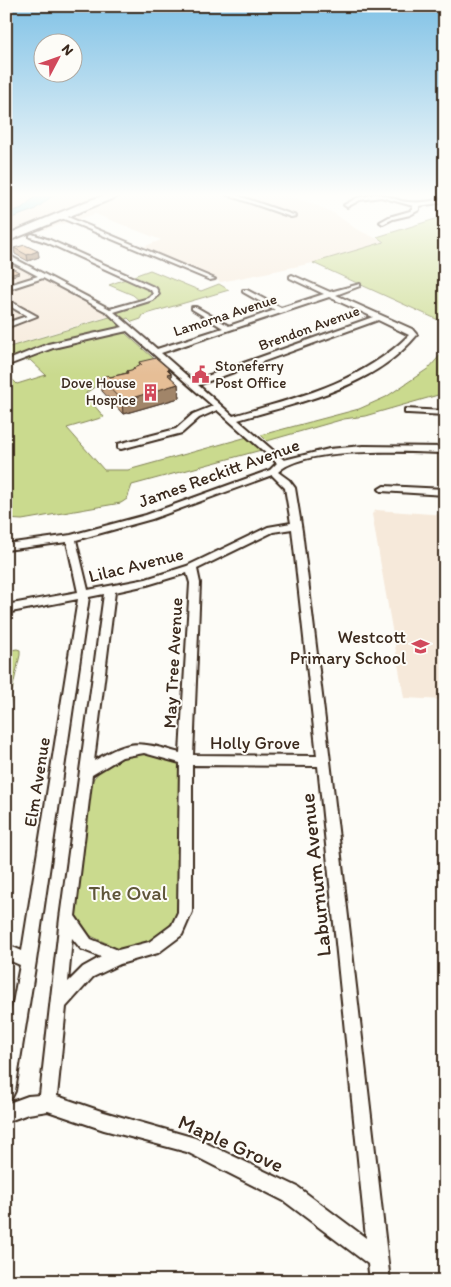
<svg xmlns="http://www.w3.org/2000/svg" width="451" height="1287" viewBox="0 0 451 1287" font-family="Itim,sans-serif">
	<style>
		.built { fill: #f6e9da }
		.green { fill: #cada8e; stroke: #828256 }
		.water { fill: #87d6e4; stroke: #699195 }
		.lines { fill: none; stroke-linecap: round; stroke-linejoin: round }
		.street-casing { stroke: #3b2a1e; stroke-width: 4 }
		.highway-casing { stroke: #3b2a1e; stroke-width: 4 }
		.street { fill: #fdfcf7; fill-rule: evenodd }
		.highway { fill: #fdfcf7; fill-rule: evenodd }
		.wall { fill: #c6a381; stroke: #3b2a1e }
		.shaded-wall { fill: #a18569; stroke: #3b2a1e }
		.building { fill: #e6be96; stroke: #3b2a1e }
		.labels { text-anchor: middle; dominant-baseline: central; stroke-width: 4; stroke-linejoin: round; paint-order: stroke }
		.far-street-label { font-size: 15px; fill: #3b2a1e; stroke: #fdfcf7 }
		.far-poi-label { font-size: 15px; fill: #3b2a1e; stroke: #fdfcf7; text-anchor: start }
		.street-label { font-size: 18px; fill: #3b2a1e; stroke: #fdfcf7 }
		.poi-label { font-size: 18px; fill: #3b2a1e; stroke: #fdfcf7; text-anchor: end }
		.near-street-label { font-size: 21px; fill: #3b2a1e; stroke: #fdfcf7 }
		.near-park-label { font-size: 21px; fill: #5f563a; stroke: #fdfcf7 }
	</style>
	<rect width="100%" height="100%" fill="#fdfcf7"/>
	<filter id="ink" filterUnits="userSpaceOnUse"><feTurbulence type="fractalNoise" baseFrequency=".02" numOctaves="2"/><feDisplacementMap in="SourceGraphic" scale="10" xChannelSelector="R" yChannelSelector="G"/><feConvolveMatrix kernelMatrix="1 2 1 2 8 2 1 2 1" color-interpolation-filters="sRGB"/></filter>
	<g filter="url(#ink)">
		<path class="built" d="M6,194H38L22,208L6,214Z
			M55,194H284L313,204L334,213L356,229L384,242L313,263L221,282L140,248L161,240L95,214L13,239L6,247V220L34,210Z
			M6,250L9,254L24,263L89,295L119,313L6,347Z
			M376,510L445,515V700L404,698L372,514Z"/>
		<path class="green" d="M445,216V323L313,263L384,242L377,237Z
			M150,270L201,291L219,284L229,290L143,315L141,319L132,322L128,318L121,321L129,328L6,360V348L113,316L107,310L140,301L133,295L109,285Z
			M120,333H125L160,364L95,382L96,386L86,393L87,397L104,417L67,428L104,470H128L251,436L265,449L132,485L127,499L121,503L22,520L6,519V373L17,384L46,375L30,360L26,361V357L101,336Z
			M445,346V393L365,416L344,419L267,441L261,435L359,409L386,397L429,368L443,352Z
			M17,649L20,650V655L6,718V651Z
			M142,753L179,763L178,910L170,925L149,941L119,949L89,935L74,912L92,781C104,763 122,757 142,753Z"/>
		<path class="water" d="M38,194H55L34,210L6,220V214L22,208Z"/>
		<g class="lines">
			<defs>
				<path id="street" d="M225,194H233L296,216L291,217Z
					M375,194C384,194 392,198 401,201C417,204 430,202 445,198V202L419,206V210L410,215L393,219L383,224L380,222L389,217L410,211L413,209V206L381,197L360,200L347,207L344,205L357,198Z
					M59,215H63L215,279L210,280L59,217Z
					M32,234L50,240L156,288L159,294L153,300L114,312L157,349L223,328L192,309V307H196L229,326L275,310L243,292V290H247L281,308L324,294L290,278V276L292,275L330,292L360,284V286L336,295L412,329L417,335C373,388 300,402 238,420L284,460L329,449L363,446L445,447V453C408,452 304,446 278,472L289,480L295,488L302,531L330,761L390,1281H370L368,1264L284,1201L187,1152L104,1130L48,1111L28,1114L6,1122V1104L28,1096L40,1095L60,918L104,594L89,597L36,961L15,1091L12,1097L6,1099V1041L20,965L6,959V944L22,951L78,599L6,613V605L78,592L67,542L6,550V544L71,535L146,515L270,470L277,463L217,410L199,418L182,433L121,449L118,448V444L176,429L193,414L213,406L127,331L53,348L6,366V361L48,344L123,327L107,312L43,278L6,290V286L38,276L6,259V254L110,309L149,298L153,294L151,290L46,242L30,237V235ZM329,297L373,317L193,381L161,353ZM378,320L409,335C361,383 296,398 233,416L198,385ZM272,475L285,488L291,523L268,527L187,566L146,579L88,590L76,540L152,519ZM292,529L317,756L193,755L200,583L197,569L273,532ZM187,573L190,583L180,753C140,742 131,738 94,761L115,592L147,585ZM144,753L180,763L178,912L172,925L149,942L118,950L91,939L75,916L92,775L122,757ZM192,765L318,766L366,1238L298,1187L195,1138L104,1112L57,1096L66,1007L93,977L120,964L158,953L182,935L192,912ZM72,938L81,949L101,957L83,967L68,982Z
					M6,299L35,315L37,316L6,328V323L27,316L6,304Z
					M405,409L445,411V415L408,413H405Z
					M384,486L445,489V495L381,491L379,489Z"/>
				<path id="highway" d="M108,194H124L6,242V235L85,202Z"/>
			</defs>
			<use href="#street" class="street-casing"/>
			<use href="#highway" class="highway-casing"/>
			<use href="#street" class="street"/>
			<use href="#highway" class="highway"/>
		</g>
		<path class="wall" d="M14,248L38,251L39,257L28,261L15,254Z
			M139,362L169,371L171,373V378L178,384L179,398L123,414L102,391L100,378L110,377L127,373V371L133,370V368L140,366Z"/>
		<path class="shaded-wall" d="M38,251L39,257L28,261L27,255Z
			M19,272V274L6,278V276Z
			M167,369H169V374L171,373L172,386L178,384L179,398L123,414L122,401Z"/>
		<path class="building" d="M25,245L38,251L27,255L14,248Z
			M6,265L19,272L6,276Z
			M156,358L169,369H167L171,373L167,374L178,384L122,401L100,378L108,375L110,377L128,373L127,371L135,369L133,368L142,365L139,362Z"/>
	</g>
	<linearGradient id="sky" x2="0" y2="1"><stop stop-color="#81c2e6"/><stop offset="0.52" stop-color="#fefefb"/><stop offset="1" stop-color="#fefefb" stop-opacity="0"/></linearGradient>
	<rect width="451" height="375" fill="url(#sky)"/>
	<defs>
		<symbol id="civic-bare" viewBox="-9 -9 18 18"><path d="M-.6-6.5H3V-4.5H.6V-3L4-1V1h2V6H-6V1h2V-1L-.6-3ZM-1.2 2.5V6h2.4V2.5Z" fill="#d1495b" stroke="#fdfcf7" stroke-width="2.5" paint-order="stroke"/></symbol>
		<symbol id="building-bare" viewBox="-9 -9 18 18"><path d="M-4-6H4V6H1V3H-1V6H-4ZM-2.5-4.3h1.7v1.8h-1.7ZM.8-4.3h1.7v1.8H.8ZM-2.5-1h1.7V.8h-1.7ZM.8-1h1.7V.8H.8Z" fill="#d1495b" stroke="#fdfcf7" stroke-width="2.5" paint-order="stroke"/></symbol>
		<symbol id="school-bare" viewBox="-9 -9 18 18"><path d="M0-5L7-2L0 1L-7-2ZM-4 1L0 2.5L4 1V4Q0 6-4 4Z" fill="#d1495b" stroke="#fdfcf7" stroke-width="2.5" paint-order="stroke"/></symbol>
	</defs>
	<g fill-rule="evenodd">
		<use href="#civic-bare" x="188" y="362" width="25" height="25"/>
		<use href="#building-bare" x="138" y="380" width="25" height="25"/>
		<use href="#school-bare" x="408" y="634" width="25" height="25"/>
	</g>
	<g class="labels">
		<g class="far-street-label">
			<text transform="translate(225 315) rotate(-18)">Lamorna Avenue</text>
			<text transform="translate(309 328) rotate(-20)">Brendon Avenue</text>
		</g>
		<g class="far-poi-label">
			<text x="215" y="366">Stoneferry<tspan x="215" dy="17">Post Office</tspan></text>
			<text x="136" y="383" text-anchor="end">Dove House<tspan x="136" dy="17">Hospice</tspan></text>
		</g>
		<g class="street-label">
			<text transform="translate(219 473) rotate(-20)">James Reckitt Avenue</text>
			<text transform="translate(136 565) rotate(-14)">Lilac Avenue</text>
			<text transform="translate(173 663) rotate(-87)">May Tree Avenue</text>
			<text x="255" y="743">Holly Grove</text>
			<text transform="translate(37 782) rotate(-81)">Elm Avenue</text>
		</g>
		<g class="poi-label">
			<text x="406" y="637">Westcott<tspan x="406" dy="21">Primary School</tspan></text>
		</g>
		<g class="near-street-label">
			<text transform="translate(315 875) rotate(-96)">Laburnum Avenue</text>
			<text transform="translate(231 1143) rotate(24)">Maple Grove</text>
		</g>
		<g class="near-park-label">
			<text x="128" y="892">The Oval</text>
		</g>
	</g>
	<rect width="451" height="1287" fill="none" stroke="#fdfcf7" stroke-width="25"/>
	<rect x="12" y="12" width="426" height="1262" fill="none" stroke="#3b2a1e" stroke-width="2" filter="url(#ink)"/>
	<g transform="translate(58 58) rotate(49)"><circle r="24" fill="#fdfcf7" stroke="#afa8a0"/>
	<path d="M0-4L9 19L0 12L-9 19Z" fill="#d1495b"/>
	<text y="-8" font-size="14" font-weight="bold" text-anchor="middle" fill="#3b2a1e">N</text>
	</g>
</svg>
